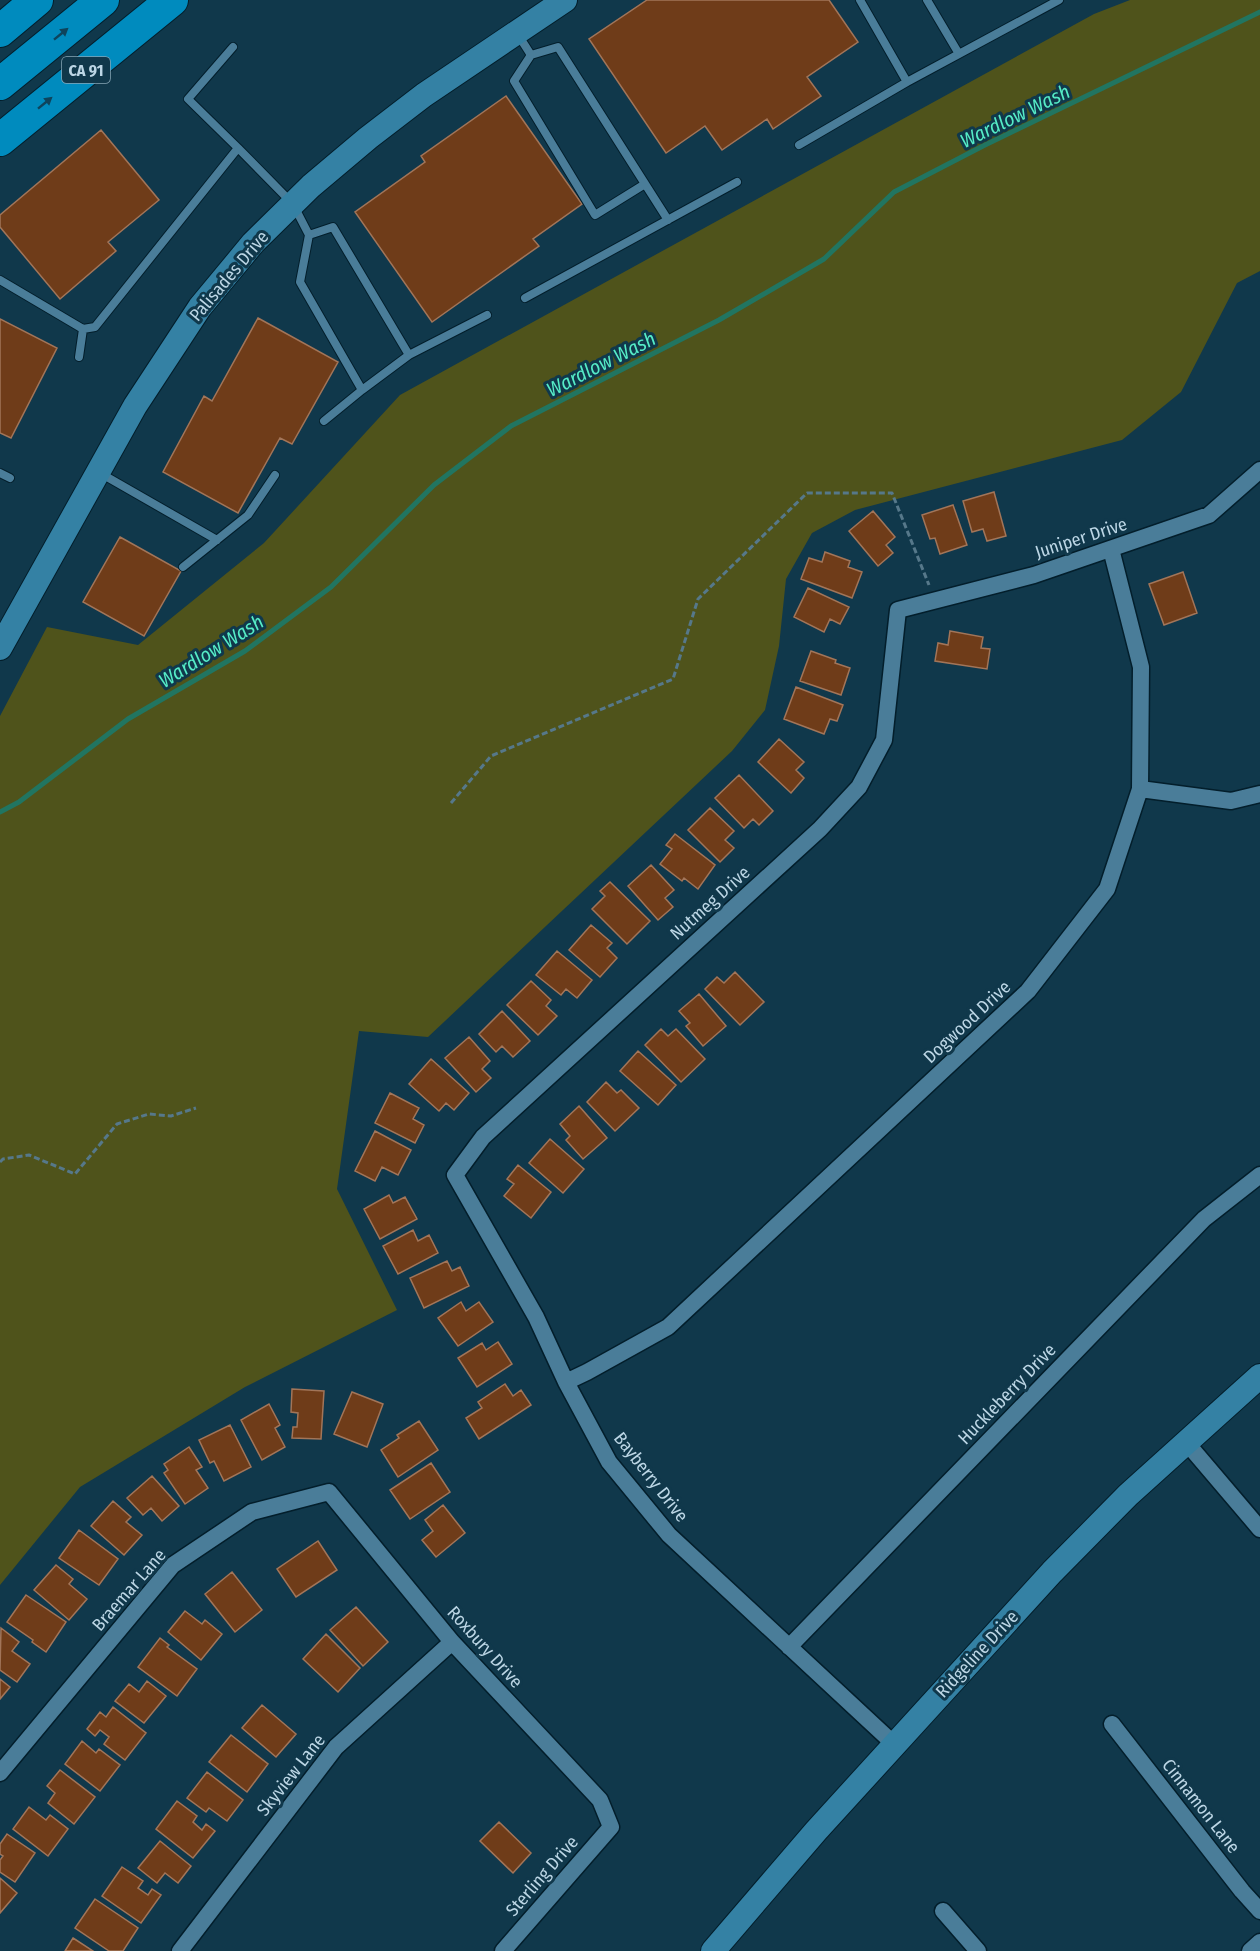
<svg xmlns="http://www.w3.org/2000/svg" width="1260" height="1951" viewBox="0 0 1260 1951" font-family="'Fira Sans Condensed',sans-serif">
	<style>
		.green { fill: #4f531b }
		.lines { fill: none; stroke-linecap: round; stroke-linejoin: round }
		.stream { stroke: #217561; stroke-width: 5 }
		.building { fill: #6f3c19; stroke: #a27559; stroke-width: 1.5 }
		.lane-casing { stroke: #031e2b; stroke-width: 10 }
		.street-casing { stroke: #031e2b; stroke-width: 19 }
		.secondary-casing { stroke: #031e2b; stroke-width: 26 }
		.highway-casing { stroke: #031e2b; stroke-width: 34 }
		.path { stroke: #56788a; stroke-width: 3; stroke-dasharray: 6 3; stroke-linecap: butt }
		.lane { stroke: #4a7d99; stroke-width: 8 }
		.street { stroke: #4a7d99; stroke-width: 16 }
		.secondary { stroke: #3481a4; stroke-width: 24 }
		.highway { stroke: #008bbe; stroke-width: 32 }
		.oneway { fill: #0e445c }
		.labels { text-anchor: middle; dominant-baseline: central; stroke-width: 6; stroke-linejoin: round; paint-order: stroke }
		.shield { fill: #10384b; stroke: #88a7b7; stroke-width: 1.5 }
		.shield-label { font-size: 16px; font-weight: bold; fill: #bcd6e5 }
		.street-label { font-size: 18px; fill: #bcd6e5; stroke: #10384b }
		.water-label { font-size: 20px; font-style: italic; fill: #56ecc7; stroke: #10384b }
	</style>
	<rect width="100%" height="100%" fill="#10384b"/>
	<path class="green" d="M1130,0H1260V271L1237,283L1181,392L1122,440L855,510L812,533L786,579L779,646L765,710L732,751L428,1037L359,1031L337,1189L397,1310L245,1387L80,1487L0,1585V716L47,627L138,645L264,543L400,395L1094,14Z"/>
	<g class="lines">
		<path class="stream" d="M0,812L19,802L128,719L245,651L331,587L434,485L511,426L719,320L824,259L894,192L983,146L1260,12"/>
	</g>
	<path class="building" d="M647,0H829L858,42L807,77L821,96L773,129L767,119L722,150L705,126L666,153L589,39Z
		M506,96L582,204L533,239L539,246L432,322L355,212L425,162L421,156Z
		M101,130L159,200L108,242L116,251L60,299L0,227V215Z
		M258,318L338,362L292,444L280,438L238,513L163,472L204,396L212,401Z
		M0,319L57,348L11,438L0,433Z
		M994,492L1006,536L987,541L983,529L972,532L963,501Z
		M953,505L967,545L940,554L935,538L930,539L922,515Z
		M873,511L895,537L886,545L893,553L878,566L849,531Z
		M120,537L181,571L144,636L83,602Z
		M825,552L850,561L848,567L862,572L852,598L801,579L809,558L822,562Z
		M1183,572L1197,613L1164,625L1149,584Z
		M808,588L849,607L840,624L830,619L824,632L794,617Z
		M950,631L983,637L981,648L990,649L987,669L935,661L938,643L948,645Z
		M811,651L836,660L835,663L850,668L841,695L800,681Z
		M796,687L843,705L837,721L830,719L824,734L784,719Z
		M779,739L804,762L796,770L804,778L791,793L758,762Z
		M739,775L773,811L759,825L753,819L744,828L715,798Z
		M710,808L734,831L725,840L734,848L720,862L688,830Z
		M675,834L715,865L698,889L684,878L682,881L660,864L672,849L666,845Z
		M651,865L674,890L665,898L673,907L658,920L628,886Z
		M610,882L650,921L627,944L592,909L605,896L600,891Z
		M591,925L612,943L607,948L617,958L600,977L569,950Z
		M557,951L592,980L577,998L566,989L561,995L536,975Z
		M735,972L764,1002L740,1025L705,989L717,977L724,983Z
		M531,981L551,1000L546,1006L557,1016L538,1035L507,1005Z
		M699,994L726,1026L703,1046L686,1026L690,1023L679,1011Z
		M502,1011L530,1041L513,1057L502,1046L496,1052L479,1034Z
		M661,1029L668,1036L676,1029L705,1059L681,1082L645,1045Z
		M469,1037L490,1061L482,1069L491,1078L476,1092L445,1058Z
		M638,1051L676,1085L658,1105L620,1071Z
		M431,1059L469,1093L454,1110L446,1103L439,1111L409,1084Z
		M606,1082L617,1093L621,1090L639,1108L615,1131L587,1102Z
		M390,1093L419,1108L413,1119L424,1125L415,1143L375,1123Z
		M579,1106L607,1138L583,1159L566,1140L570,1136L560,1124Z
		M375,1131L411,1150L398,1175L382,1167L375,1181L355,1171Z
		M550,1139L584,1169L563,1193L529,1163Z
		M518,1165L551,1192L531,1218L504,1196L514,1184L507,1179Z
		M389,1195L393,1203L405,1197L417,1219L380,1239L364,1209Z
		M413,1230L418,1241L429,1235L438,1253L398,1274L383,1246Z
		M447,1261L452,1271L460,1267L469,1286L424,1308L410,1278Z
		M461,1302L466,1311L479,1302L493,1322L458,1346L438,1318Z
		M498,1342L512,1364L477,1387L458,1358L482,1343L486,1350Z
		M505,1384L513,1396L521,1390L531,1405L479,1439L466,1418L482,1408L478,1402Z
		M292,1389L324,1391L321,1439L292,1438L293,1427H297L298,1413L291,1412Z
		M352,1392L383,1404L367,1447L334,1434Z
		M269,1404L280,1425L275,1428L285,1447L262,1460L241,1420Z
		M419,1421L438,1450L398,1477L381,1450L399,1438L397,1435Z
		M230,1425L251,1467L224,1481L214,1461L210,1463L199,1440Z
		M189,1447L202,1467L196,1470L208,1488L185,1504L164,1473L168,1470L164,1464Z
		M431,1463L450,1492L410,1519L390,1490Z
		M152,1476L179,1506L162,1521L151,1508L143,1515L127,1498Z
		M113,1501L131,1517L126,1522L142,1535L124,1555L91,1526Z
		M443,1505L465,1533L436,1557L422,1540L433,1531L425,1520Z
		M79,1530L118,1559L99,1585L59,1558Z
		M318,1541L337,1570L296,1597L277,1569Z
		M56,1565L73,1579L69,1584L87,1599L69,1620L34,1590Z
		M232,1572L262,1610L235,1632L205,1594Z
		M26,1595L66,1622L46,1652L32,1642L33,1640L7,1622Z
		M356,1607L388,1642L363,1666L330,1630Z
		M185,1611L202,1624L205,1620L222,1634L201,1660L168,1632Z
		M1,1628L19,1642L12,1651L30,1664L17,1682L0,1670Z
		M326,1634L360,1668L338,1692L303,1659Z
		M160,1638L169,1645L167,1647L197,1669L177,1696L138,1667Z
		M0,1679L10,1687L0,1699Z
		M147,1681L166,1696L144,1723L115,1701L129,1684L139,1692Z
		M262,1705L296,1734L276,1757L242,1728Z
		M113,1707L146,1733L125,1760L104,1744L109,1737L100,1730L95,1736L87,1729L100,1712L106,1717Z
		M231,1735L268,1764L247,1792L209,1762Z
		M82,1741L96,1753L99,1749L120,1765L100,1791L65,1764Z
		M60,1770L95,1797L74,1824L48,1803L55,1793L47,1786Z
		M207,1772L243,1800L227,1821L209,1808L206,1812L187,1798Z
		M177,1801L197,1816L193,1822L202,1830L206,1824L215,1831L193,1858L156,1829Z
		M29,1807L46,1820L50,1815L68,1829L48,1856L13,1829Z
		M499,1822L531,1853L513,1873L480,1841Z
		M7,1834L35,1853L15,1882L0,1872V1860L3,1856L0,1854V1844Z
		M160,1841L191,1866L178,1883L165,1873L157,1883L138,1868Z
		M122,1867L143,1881L138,1888L148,1895L152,1889L161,1895L141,1923L102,1896Z
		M0,1878L17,1893L0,1913Z
		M95,1899L138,1928L123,1951H109L75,1928Z
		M73,1938L93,1951H65Z"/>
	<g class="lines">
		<defs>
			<path id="lane" d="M927,0L959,54
				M517,33L531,55L514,81L595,215L645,184
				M531,55L558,47L668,220
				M907,82L1059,0
				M799,145L907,82L860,0
				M238,148L293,204L309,235L300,282L362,390
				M309,235L333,227L409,355
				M0,280L83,329L79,357
				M525,298L737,182
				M83,329L95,327L238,148L188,99L233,47
				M324,421L362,390L409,355L487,315
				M0,473L10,478
				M100,473L217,540
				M183,567L248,515L275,475"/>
			<path id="street" d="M1140,789L1231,801L1260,794
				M566,1382L587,1372L668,1327L1028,991L1107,889L1140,789L1141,667L1111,549
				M1186,1442L1260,1529
				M789,1647L1204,1219L1260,1175
				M1112,1724L1242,1891L1260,1911
				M894,1744L669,1535L609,1462L566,1382L536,1317L455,1175L483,1137L820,829L859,787L884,740L898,610L1034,575L1209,515L1260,470
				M0,1773L173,1565L252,1512L329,1492L452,1642L600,1800L611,1827L503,1951
				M943,1911L978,1951
				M180,1951L336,1747L452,1642
				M1250,1951L1260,1942"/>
			<path id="secondary" d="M0,648L135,406L200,307L253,243L311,186L368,138L424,95L565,0
				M713,1951L816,1831L1052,1572L1128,1495L1260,1376"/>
			<path id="highway" d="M0,31L37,0
				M0,84L103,0
				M0,140L172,0"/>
		</defs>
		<use href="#lane" class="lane-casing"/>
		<use href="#street" class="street-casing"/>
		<use href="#secondary" class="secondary-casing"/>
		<use href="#highway" class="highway-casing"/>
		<path class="path" d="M451,803L491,756L673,679L698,599L807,493H892L929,585
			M0,1162L3,1159L29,1155L75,1174L117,1124L149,1114L171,1116L196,1108"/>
		<use href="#lane" class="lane"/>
		<use href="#street" class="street"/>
		<use href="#secondary" class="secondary"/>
		<use href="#highway" class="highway"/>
	</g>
	<defs><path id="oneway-solid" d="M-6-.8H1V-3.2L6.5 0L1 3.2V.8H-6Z" transform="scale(1.5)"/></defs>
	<g class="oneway">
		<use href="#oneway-solid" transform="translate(61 34) rotate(-39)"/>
		<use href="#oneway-solid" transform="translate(45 103) rotate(-39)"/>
	</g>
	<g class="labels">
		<rect class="shield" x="62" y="57" width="48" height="26" rx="4.5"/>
		<g class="shield-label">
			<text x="86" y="70">CA 91</text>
		</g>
		<g class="street-label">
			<text transform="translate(229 276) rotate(-50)">Palisades Drive</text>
			<text transform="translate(1081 538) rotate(-18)">Juniper Drive</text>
			<text transform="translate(710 903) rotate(-42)">Nutmeg Drive</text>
			<text transform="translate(967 1022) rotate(-43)">Dogwood Drive</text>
			<text transform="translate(1007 1394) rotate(-46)">Huckleberry Drive</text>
			<text transform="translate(651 1477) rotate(52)">Bayberry Drive</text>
			<text transform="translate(129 1590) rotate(-49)">Braemar Lane</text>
			<text transform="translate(485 1647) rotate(48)">Roxbury Drive</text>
			<text transform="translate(977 1654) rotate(-47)">Ridgeline Drive</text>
			<text transform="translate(291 1775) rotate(-52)">Skyview Lane</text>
			<text transform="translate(1201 1806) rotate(52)">Cinnamon Lane</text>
			<text transform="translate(542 1876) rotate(-49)">Sterling Drive</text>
		</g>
		<g class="water-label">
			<text transform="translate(1015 116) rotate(-26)">Wardlow Wash</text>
			<text transform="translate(601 364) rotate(-27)">Wardlow Wash</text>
			<text transform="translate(211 651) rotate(-32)">Wardlow Wash</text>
		</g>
	</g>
</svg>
